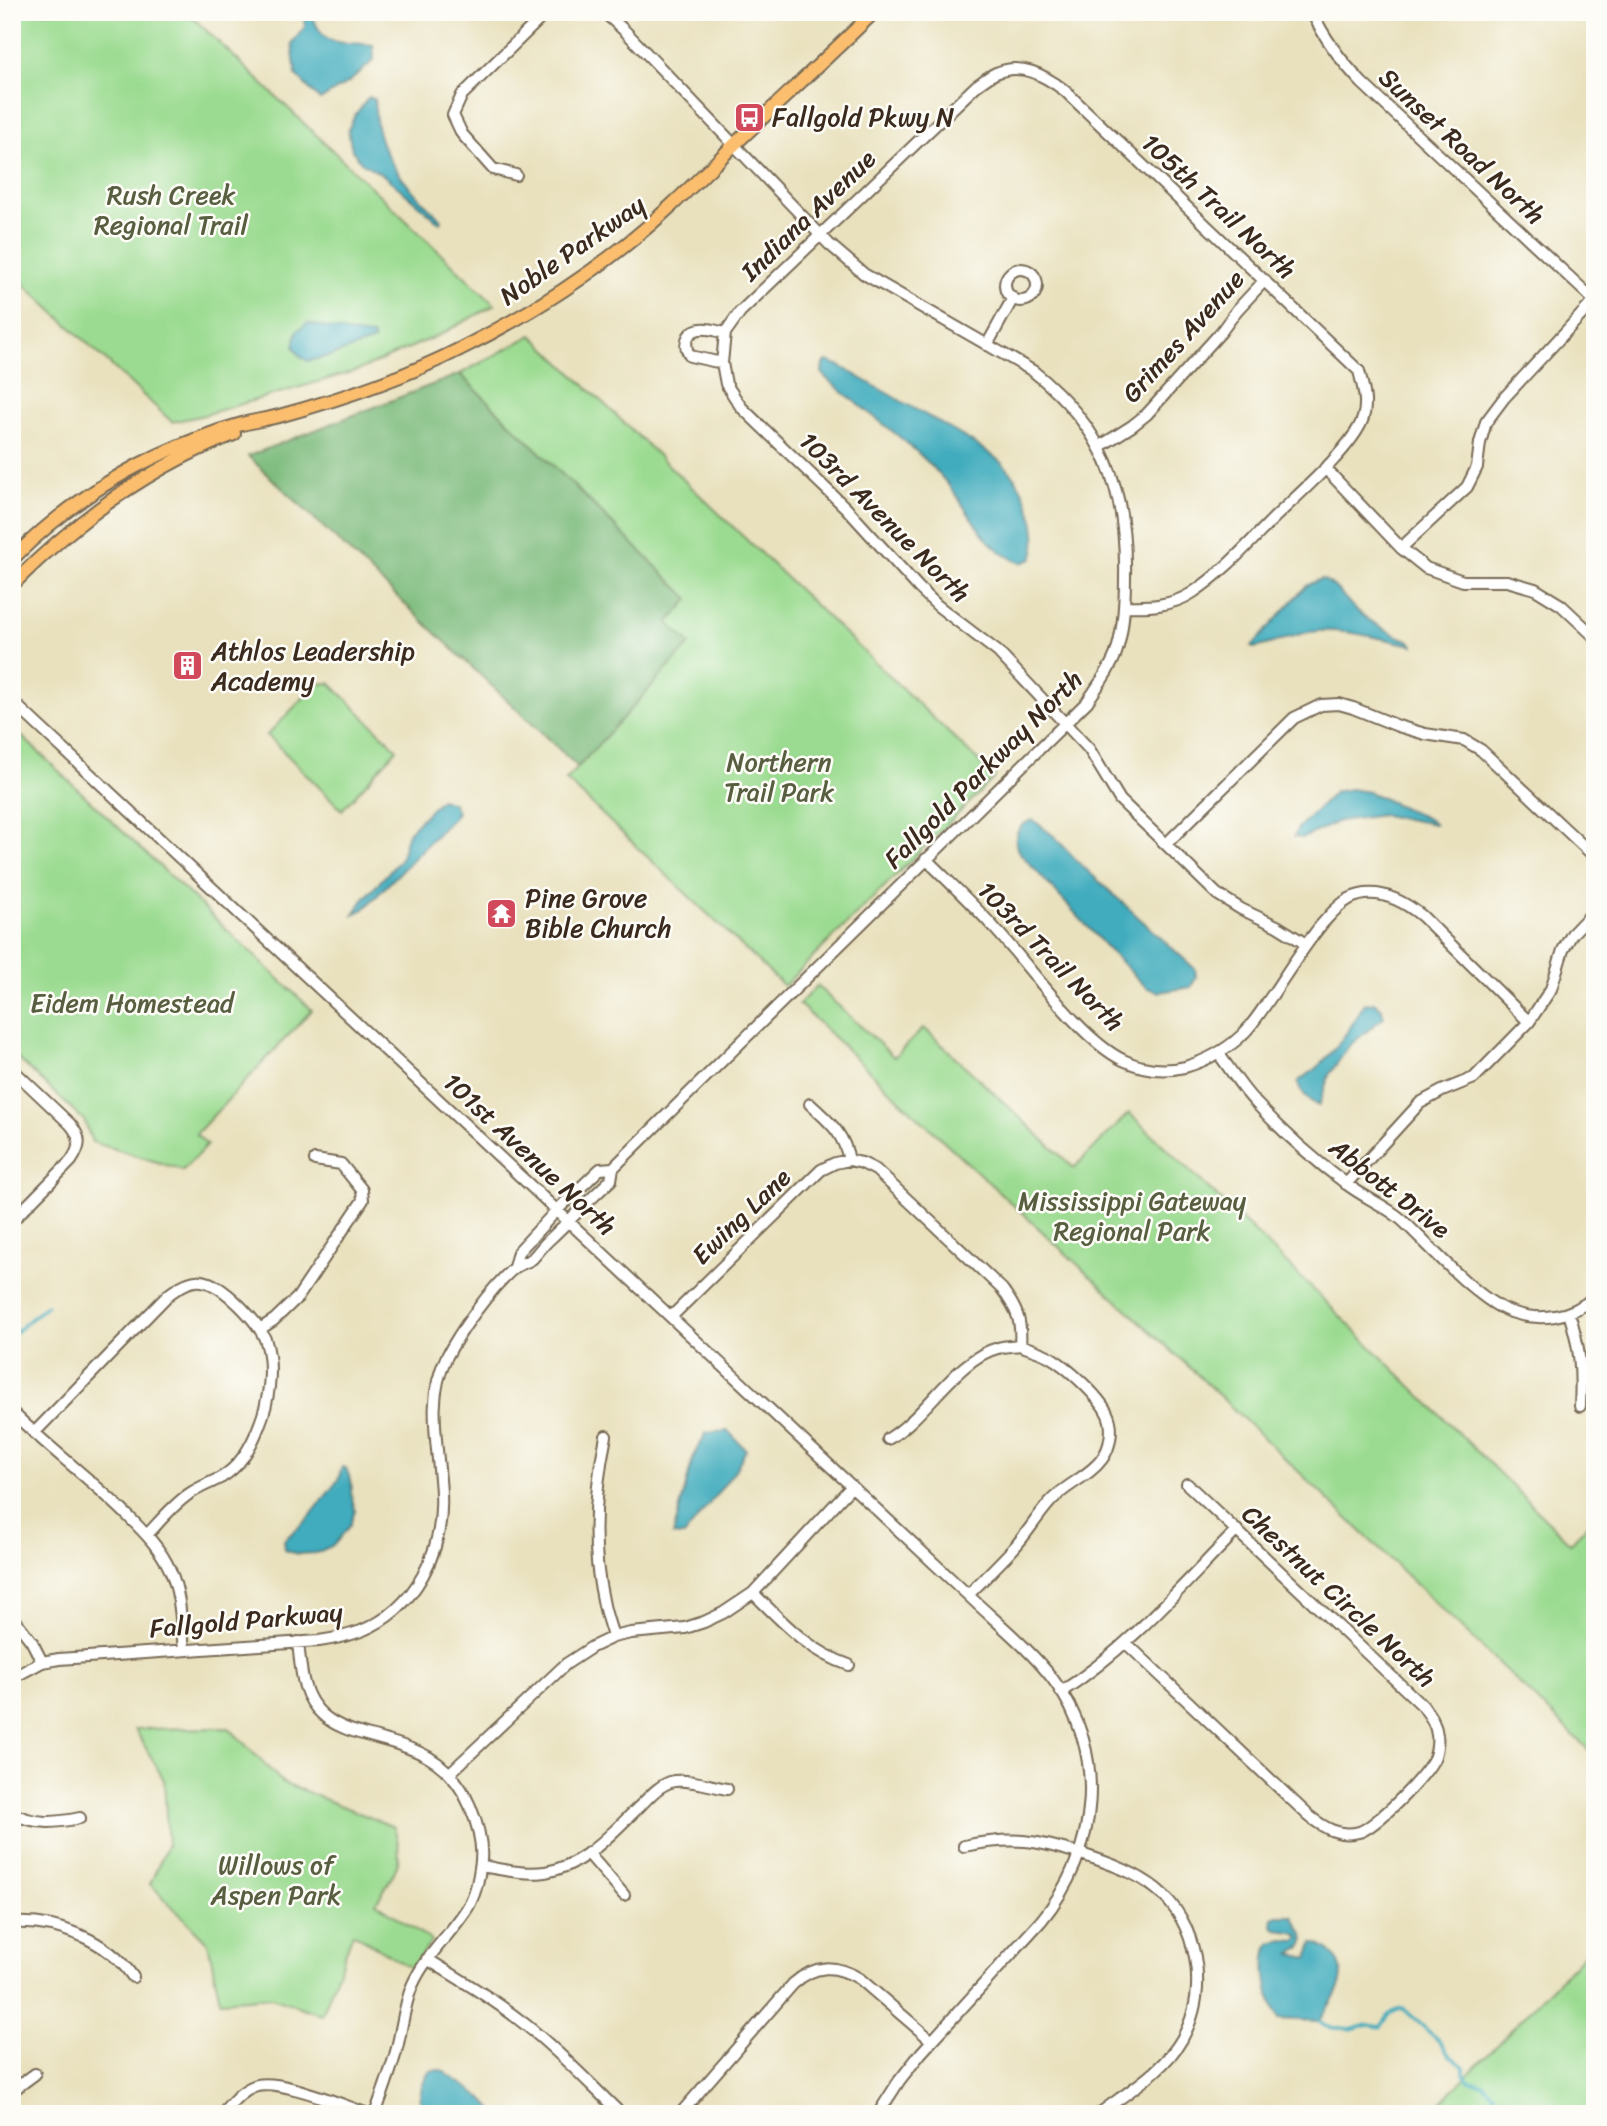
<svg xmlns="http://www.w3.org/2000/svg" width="1607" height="2126" viewBox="0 0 1607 2126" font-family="Sriracha,sans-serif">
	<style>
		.green { fill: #9bdb91; stroke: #6b8258; stroke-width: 2 }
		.forest { fill: #7cbb7b; stroke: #5c724c; stroke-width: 2 }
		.water { fill: #3facbd; stroke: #3d6b6e; stroke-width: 2 }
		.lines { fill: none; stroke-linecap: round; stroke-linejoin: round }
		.stream { stroke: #3facbd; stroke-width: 3.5 }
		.minor-casing { stroke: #786a56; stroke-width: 14 }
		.major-casing { stroke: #786a56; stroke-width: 16 }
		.minor { stroke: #fff; stroke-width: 10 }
		.major { stroke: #fbbe6e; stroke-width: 12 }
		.labels { text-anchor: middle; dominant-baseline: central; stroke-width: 5; stroke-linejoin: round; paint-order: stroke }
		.poi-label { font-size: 26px; fill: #3b2a1e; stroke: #fdfcf7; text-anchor: start }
		.street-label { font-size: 26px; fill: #3b2a1e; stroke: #fdfcf7 }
		.park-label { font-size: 26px; fill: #585f40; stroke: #fdfcf7 }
	</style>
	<rect width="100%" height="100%" fill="#fdfcf7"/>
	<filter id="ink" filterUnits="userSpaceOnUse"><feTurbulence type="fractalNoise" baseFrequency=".0143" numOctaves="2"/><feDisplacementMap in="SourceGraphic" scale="14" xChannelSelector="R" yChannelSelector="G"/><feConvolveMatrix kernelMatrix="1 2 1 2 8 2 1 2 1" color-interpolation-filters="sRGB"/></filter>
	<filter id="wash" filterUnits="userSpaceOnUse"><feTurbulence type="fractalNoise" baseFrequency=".00686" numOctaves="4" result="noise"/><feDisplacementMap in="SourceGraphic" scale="28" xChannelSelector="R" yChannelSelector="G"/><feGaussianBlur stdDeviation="1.57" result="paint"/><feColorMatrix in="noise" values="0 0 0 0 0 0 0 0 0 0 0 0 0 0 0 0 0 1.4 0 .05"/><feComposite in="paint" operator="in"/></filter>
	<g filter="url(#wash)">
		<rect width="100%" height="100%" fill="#e9e1be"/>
		<path class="green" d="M17,12H187L495,305L441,334L359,370L200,416L172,422L12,273V17Z
			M532,335L995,777L784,986L566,780L689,644L668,623L689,599L460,374Z
			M330,683L397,749L342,810L267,735L317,684Z
			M12,727L312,1010L196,1134L207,1145L183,1170L92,1142L84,1120L12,1053Z
			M817,986L894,1057L924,1028L1074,1168L1129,1113L1260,1237L1570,1543L1595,1517V1756L1200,1377L907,1107L799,1004Z
			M229,1728L282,1782L394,1827C406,1864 394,1873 376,1903L432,1941L411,1968L353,1933L322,2015L272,1997L220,2001L208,1943L150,1884L168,1844L164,1780L135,1729Z
			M1595,1943V2114H1430Z"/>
		<path class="forest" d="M460,374L689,599L668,623L690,644L578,767L248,456Z"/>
		<path class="water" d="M304,12H311C324,51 339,40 373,45L374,60L349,82L320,100L296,75L292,43L305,27Z
			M369,97L375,100C373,153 406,186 442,220L440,223L386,177L361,162L352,150L348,130L355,115Z
			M307,323C330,328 350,334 373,336L374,341L330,356L308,361L301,357L294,347L297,331Z
			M827,361L840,366C871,384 902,402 933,419C956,433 980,445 1001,462C1024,483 1043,529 1032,559L1021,563C986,549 976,523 956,495C921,446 869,416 825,377L822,372L823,364Z
			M1321,579C1335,583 1344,599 1355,609C1370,622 1391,634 1410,641L1413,645C1380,639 1343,627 1310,632C1291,635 1272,645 1253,648L1252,646L1306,586Z
			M1350,789L1369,792L1426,818L1435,824L1383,815L1339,821L1303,838L1294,837L1298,828L1335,792Z
			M441,799L453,803L457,812L453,818L364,909L354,914L362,901L400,860L408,832Z
			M1033,820L1055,837L1079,863L1195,969L1196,977L1191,987L1159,992L1147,988L1109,950L1018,851C1012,837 1018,824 1033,820Z
			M1374,1002L1381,1008L1384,1017L1349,1046L1329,1075L1319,1106C1309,1102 1301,1092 1297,1082C1327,1064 1348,1034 1364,1004Z
			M728,1431L746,1450L734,1472L684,1536L673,1535L693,1458L706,1433Z
			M342,1467L346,1468L352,1484L351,1493L355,1511L350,1525L334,1545L316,1553L297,1554L285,1550L284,1540L307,1520L338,1480Z
			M1278,1916H1293L1305,1938L1302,1947L1291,1954L1308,1958L1313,1943C1322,1945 1327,1949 1333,1955C1355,1975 1331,2001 1319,2021L1279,2019C1268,1998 1260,1966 1270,1943L1284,1940L1295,1941L1300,1938C1294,1927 1281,1935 1272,1926L1273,1918Z
			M441,2070L480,2096L497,2114H433C412,2106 421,2086 429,2071Z"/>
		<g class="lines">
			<path class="stream" d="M12,1335L47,1305
				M1319,2021C1327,2032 1340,2025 1350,2030L1369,2025L1381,2027C1387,2017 1392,2009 1404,2009L1439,2041L1449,2055L1464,2067V2074L1469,2081L1484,2084L1512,2114"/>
		</g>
	</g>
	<g filter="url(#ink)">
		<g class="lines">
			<defs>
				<path id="minor" d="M1312,12C1325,40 1341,61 1362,83L1595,301
					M516,175L493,169L462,134L453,115L462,95L547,12
					M1005 285a16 16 0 1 1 32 0a16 16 0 1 1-32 0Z
					M987,345L1013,298
					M722,363L690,356C681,342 689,327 707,329C713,329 719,332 725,333
					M1099,447L1132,426L1147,414L1221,332L1237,310L1265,280
					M1325,468L1401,548L1426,568L1463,581H1507L1535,589L1561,605L1595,637
					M1401,548L1467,487L1477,467L1480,443L1486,422L1504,398L1595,300
					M1125,606C1148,607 1172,606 1192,593C1223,573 1249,543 1275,517C1298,495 1354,446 1363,418C1368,402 1363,387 1359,371L1064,90C1044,75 1021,62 996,73C989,76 982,82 976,86L740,312L725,333L722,363L726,384L741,407L846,508L918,587L938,606L998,652L1089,749L1120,800L1217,894L1241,909L1277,926L1306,944
					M12,701L968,1595C996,1622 1028,1647 1052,1678C1109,1752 1099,1851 1041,1921L921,2053L899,2081L878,2114
					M1166,844L1294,718L1321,705L1339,704L1353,708L1398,726L1425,734L1464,740L1481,750L1595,857
					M926,859C950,883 975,906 997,931C1031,968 1080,1039 1123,1060C1144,1070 1164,1072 1185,1067C1205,1061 1226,1050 1241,1036C1254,1024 1263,1008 1273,994C1289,970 1304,946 1322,924C1330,915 1338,905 1349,899C1375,886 1402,900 1422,916L1529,1022
					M1218,1053C1231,1070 1242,1089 1257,1104C1283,1132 1313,1159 1344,1182C1362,1197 1384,1204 1402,1220C1428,1244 1479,1302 1511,1312C1539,1322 1572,1318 1595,1296
					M12,1069L70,1124C82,1138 81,1146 71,1161L12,1221
					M810,1104C831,1124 843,1132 849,1160L862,1163L876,1170L1002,1289C1017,1309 1022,1321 1020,1345C1030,1349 1041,1352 1050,1357C1067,1367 1099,1396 1107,1413C1114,1426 1111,1447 1102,1459C1089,1477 1064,1485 1049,1503C1036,1518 1026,1535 1013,1549C998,1565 983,1580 968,1595
					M1346,1184L1420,1103L1442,1091L1474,1078L1529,1022L1551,989L1563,950L1572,934L1595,910
					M514,1267L518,1252L557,1210L600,1169L613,1168
					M1569,1313C1580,1347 1582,1370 1580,1406
					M671,1317L821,1170L835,1163L849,1160
					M260,1329L274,1320L298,1297L363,1200L362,1190L341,1164L315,1160
					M12,1412C48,1447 88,1477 124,1512C142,1530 160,1547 170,1570C181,1594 181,1624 184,1649
					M34,1433L168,1295C177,1288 190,1279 202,1281C223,1284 260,1323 266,1342C274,1367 269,1402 259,1426C252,1445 240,1466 222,1477C211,1483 199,1487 189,1494C173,1505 160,1521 147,1535
					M606,1436C595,1488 591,1547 603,1600C605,1613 610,1625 613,1637
					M888,1439C926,1417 957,1358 998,1348C1005,1346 1013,1346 1020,1345
					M753,1593C783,1622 808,1651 849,1665
					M12,1616L32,1642L42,1662
					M298,1642C301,1668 301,1696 323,1715C335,1726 351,1731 366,1735C414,1748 449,1757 470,1806C478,1825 484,1848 480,1868C478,1883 473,1901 464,1913C447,1938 424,1958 412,1986C404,2006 402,2028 397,2048C391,2071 383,2092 375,2114
					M1126,1643L1309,1816C1324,1828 1339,1837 1359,1832C1375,1828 1430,1772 1435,1756C1437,1750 1438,1740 1437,1735C1436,1723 1429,1715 1423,1706L1187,1484
					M12,1678L42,1662L59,1659L319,1641C333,1639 347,1636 361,1631C416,1609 444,1551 441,1494C439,1448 425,1401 446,1358C460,1331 490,1289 513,1269C518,1264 526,1263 532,1259C538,1253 543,1245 550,1239C570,1220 590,1199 611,1180L613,1168L1087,702C1097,687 1108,673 1115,656C1124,632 1125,602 1125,577C1127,488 1103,427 1033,371L864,274L829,244L625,31L604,12
					M1061,1692C1128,1649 1181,1587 1237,1530
					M450,1773L566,1664L592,1647L613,1637L631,1633L685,1628L704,1622L723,1613L753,1593L852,1486
					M12,1813C35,1825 56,1823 80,1818
					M964,1846C1015,1836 1036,1840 1084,1855C1141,1873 1182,1893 1195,1957C1200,1985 1196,2014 1182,2039C1164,2071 1127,2092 1099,2114
					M588,1853L624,1895
					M481,1866C501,1869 524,1875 545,1872C585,1866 612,1832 640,1806C650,1796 660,1784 674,1781C690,1779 711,1786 727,1789
					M12,1923C56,1920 108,1940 133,1977
					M427,1959C461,1980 495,2000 526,2025C560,2052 590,2084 621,2114
					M12,2091L35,2074
					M221,2114C231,2104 240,2091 254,2086C277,2077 344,2106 369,2114
					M680,2114L793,1984C815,1964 835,1964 860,1979L931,2040"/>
				<path id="major" d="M12,559C65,506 127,465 197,439C212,433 227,428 242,424C254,421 267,419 279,416C341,399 404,378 462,348C518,320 574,286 623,247C664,215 699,179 736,143C782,99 829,56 874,12
					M12,585C76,520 149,467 234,434"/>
			</defs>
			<use href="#minor" class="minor-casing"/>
			<use href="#major" class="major-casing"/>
			<use href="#minor" class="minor"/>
			<use href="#major" class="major"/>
		</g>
	</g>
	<defs>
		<symbol id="bus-square" viewBox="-11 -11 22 22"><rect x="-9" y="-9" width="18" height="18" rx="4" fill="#d1495b" stroke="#fdfcf7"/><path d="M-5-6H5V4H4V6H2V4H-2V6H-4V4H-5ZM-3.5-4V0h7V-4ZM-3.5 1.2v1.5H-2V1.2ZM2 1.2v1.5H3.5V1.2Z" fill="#fff"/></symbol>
		<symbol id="building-square" viewBox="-11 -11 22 22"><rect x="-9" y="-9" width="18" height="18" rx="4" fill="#d1495b" stroke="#fdfcf7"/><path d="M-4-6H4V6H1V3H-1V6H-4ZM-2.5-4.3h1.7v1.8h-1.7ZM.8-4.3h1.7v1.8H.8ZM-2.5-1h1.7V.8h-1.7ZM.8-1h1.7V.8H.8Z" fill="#fff"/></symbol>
		<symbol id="temple-square" viewBox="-11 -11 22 22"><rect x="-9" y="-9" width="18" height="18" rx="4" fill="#d1495b" stroke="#fdfcf7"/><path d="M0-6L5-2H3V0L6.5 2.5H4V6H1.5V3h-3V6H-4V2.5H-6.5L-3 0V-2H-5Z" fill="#fff"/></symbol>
	</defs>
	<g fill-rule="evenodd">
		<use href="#bus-square" x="732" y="100" width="35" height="35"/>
		<use href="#building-square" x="170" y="648" width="35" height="35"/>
		<use href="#temple-square" x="484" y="896" width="35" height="35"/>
	</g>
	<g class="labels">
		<g class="poi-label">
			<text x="772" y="117">Fallgold Pkwy N</text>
			<text x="211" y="651">Athlos Leadership<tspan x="211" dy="30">Academy</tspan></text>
			<text x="525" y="898">Pine Grove<tspan x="525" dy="30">Bible Church</tspan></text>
		</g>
		<g class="street-label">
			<text transform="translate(1462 146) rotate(43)">Sunset Road North</text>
			<text transform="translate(1219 206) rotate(43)">105th Trail North</text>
			<text transform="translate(808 215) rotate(-44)">Indiana Avenue</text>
			<text transform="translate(572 250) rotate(-35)">Noble Parkway</text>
			<text transform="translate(1183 336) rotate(-48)">Grimes Avenue</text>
			<text transform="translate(885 517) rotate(45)">103rd Avenue North</text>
			<text transform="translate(983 769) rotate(-45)">Fallgold Parkway North</text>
			<text transform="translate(1051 956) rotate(46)">103rd Trail North</text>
			<text transform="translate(530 1154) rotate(43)">101st Avenue North</text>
			<text transform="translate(1390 1188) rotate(38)">Abbott Drive</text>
			<text transform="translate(741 1216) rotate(-44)">Ewing Lane</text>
			<text transform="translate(1339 1596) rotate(43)">Chestnut Circle North</text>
			<text transform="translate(246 1620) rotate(-5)">Fallgold Parkway</text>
		</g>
		<g class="park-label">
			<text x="171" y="195">Rush Creek<tspan x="171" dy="30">Regional Trail</tspan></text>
			<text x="779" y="762">Northern<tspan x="779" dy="30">Trail Park</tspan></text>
			<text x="132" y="1003">Eidem Homestead</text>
			<text x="1132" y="1201">Mississippi Gateway<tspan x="1132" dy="30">Regional Park</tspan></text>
			<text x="276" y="1865">Willows of<tspan x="276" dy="30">Aspen Park</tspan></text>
		</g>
	</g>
	<rect width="1607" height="2126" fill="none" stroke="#fdfcf7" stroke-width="42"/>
</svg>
